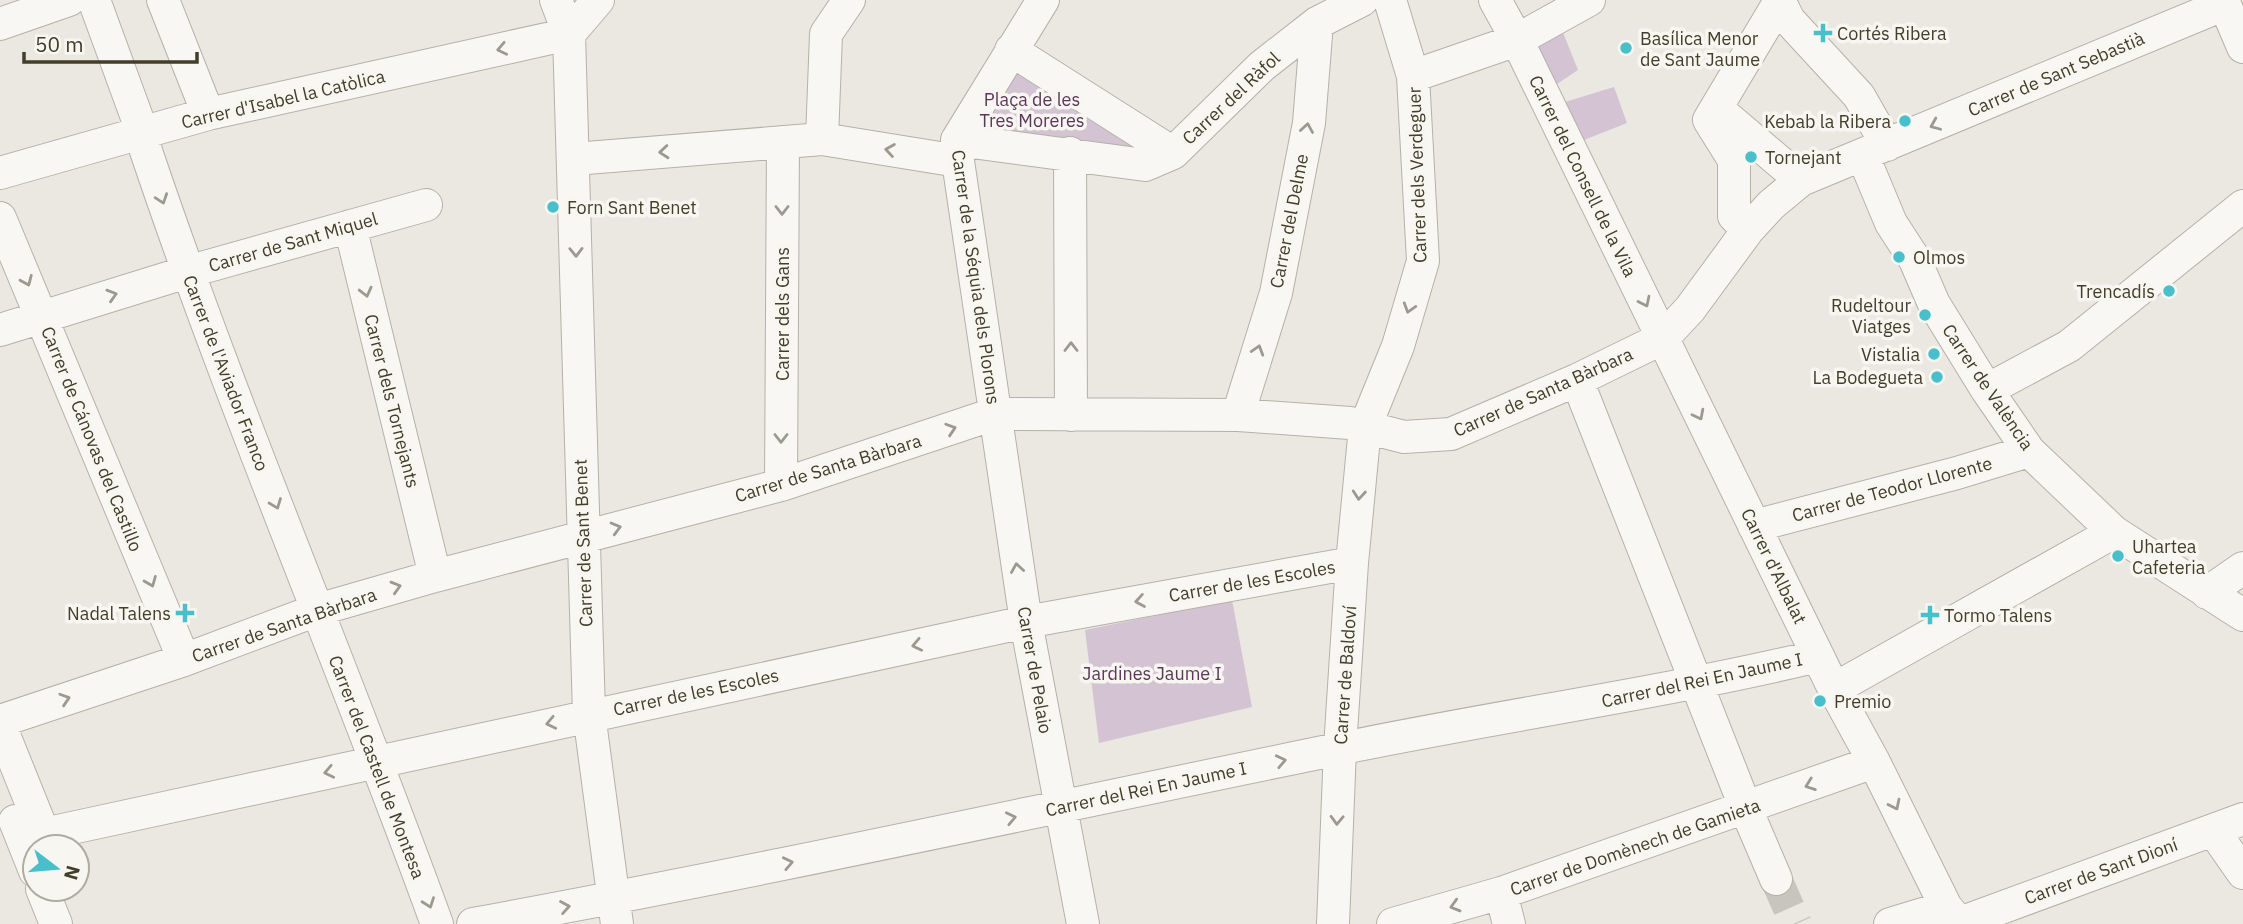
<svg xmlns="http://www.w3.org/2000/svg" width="2243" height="924" viewBox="0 0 2243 924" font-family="'IBM Plex Sans',sans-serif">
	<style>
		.green { fill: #d3c3d3 }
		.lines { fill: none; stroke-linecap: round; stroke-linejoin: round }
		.minor-tunnel { stroke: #c8c6bc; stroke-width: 32; stroke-dasharray: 32 16; stroke-linecap: butt }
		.minor-casing { stroke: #b4b2a6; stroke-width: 34 }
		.minor { stroke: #f8f7f4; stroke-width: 32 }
		.oneway { stroke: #9c9a8f }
		.poi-dot { fill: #49bfcb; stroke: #f7f6f1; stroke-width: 2.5 }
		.labels { text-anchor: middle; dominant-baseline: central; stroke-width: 7; stroke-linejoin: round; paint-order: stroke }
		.poi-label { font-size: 18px; fill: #413e2a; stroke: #f7f6f1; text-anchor: start }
		.street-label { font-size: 18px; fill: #413e2a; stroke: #f7f6f1 }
		.park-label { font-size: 18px; fill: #5c375a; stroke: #f7f6f1 }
	</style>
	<rect width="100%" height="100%" fill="#eae8e1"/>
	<path class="green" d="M1562,30L1578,70L1554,86L1528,45Z
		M1020,67L1159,148L1144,158L978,134Z
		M1614,87L1627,123L1584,140L1565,102Z
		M1232,600L1252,707L1099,743L1085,630Z"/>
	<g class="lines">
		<path class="minor-tunnel" d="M1776,879L1796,924"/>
		<defs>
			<path id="minor" d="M94,0L143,134L146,151C234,412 343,665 437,924
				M163,0L208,114
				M556,0L569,34L589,714L617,924
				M1495,0L1517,40L1834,689L1874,762L1946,907L1960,924
				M1779,0L1789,20L1859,96L1887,145
				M2223,0L2243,47
				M0,24L69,0
				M569,34L598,0
				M1011,50L1173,153
				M1413,76L1517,40L1589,0
				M1716,108L1801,180
				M822,139L826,34L849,0
				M957,140L958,161L1026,622L1083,924
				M957,140L1145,165L1173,153L1262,66L1317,23L1362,0
				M957,140L1043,0
				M1070,153L1071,415
				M1863,156L1891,223L1915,260L1934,304L1987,390L2029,451L2114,532L2243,615
				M574,159L822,139L958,161
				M0,173L208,114L569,34
				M0,218L184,660
				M350,226L435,576
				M1748,230L1734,216V160L1709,120L1780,1
				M0,330L187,272L426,205
				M1577,380L1746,809L1776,879
				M1987,390L2069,346L2243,206
				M1238,415L1276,293L1309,123L1317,23
				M781,485L783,142
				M1754,526L1957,473L2029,451
				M2207,593L2243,568
				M1834,689L2114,532
				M0,721L184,660L317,610L435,576L781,485L994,414L1238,415L1350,423L1404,437L1451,434L1577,380L1663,338L1690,309L1748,230L1771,205L1801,180L2225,4
				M0,725L49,847
				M15,821L35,871
				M2213,830L2243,873
				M44,834L1026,622L1352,563
				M42,889L56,924
				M1501,893L1509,924
				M1960,923L2243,819
				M473,924C763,871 1050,808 1338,749C1497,716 1659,694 1818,656
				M1333,924L1340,748L1352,563L1365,427L1398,346L1423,261L1413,76L1390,0
				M1393,924L1501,893L1874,762
				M1890,924L1946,907"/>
		</defs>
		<use href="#minor" class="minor-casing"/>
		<use href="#minor" class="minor"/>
	</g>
	<defs><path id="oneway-chevron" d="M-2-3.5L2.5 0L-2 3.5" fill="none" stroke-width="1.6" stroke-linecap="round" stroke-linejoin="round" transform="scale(1.75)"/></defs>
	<g class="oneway">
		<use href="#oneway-chevron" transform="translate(502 49) rotate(168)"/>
		<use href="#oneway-chevron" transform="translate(1935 125) rotate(157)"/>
		<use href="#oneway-chevron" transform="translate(1307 128) rotate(-81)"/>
		<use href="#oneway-chevron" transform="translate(890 150) rotate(-171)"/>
		<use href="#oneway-chevron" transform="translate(664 152) rotate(175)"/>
		<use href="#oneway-chevron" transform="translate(162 199) rotate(71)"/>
		<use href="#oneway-chevron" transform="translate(782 210) rotate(90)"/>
		<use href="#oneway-chevron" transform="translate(576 252) rotate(89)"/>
		<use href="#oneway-chevron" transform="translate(27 281) rotate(67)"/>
		<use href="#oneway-chevron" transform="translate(366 292) rotate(76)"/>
		<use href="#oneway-chevron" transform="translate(112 295) rotate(-17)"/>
		<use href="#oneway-chevron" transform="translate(1645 302) rotate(64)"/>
		<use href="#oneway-chevron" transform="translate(1409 308) rotate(107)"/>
		<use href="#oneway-chevron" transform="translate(1071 347) rotate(-90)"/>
		<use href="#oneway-chevron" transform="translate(1258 350) rotate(-73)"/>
		<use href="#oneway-chevron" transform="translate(1699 415) rotate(63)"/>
		<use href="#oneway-chevron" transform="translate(951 429) rotate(-18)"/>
		<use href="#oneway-chevron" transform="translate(781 438) rotate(90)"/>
		<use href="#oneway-chevron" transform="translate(1359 495) rotate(95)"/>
		<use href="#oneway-chevron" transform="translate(276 504) rotate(69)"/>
		<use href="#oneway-chevron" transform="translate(616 528) rotate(-15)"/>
		<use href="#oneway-chevron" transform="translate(1017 568) rotate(-99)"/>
		<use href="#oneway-chevron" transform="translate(151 582) rotate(68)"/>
		<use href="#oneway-chevron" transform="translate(396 587) rotate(-16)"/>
		<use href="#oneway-chevron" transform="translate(1140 601) rotate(170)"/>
		<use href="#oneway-chevron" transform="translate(917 645) rotate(168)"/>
		<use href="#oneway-chevron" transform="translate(65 699) rotate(-18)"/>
		<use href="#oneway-chevron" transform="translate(551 723) rotate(168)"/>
		<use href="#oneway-chevron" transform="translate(1281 761) rotate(-12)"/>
		<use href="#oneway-chevron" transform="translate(329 772) rotate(168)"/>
		<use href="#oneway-chevron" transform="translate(1810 785) rotate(160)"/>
		<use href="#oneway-chevron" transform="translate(1895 805) rotate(64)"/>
		<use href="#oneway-chevron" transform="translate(1011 818) rotate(-12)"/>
		<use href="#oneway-chevron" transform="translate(1337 820) rotate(92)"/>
		<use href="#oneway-chevron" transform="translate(788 863) rotate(-12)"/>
		<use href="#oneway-chevron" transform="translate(429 903) rotate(70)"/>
		<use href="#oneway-chevron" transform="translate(1455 906) rotate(164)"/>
		<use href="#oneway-chevron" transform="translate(565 907) rotate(-10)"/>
	</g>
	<g class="poi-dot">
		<path d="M1819.5 22.5h7v7h7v7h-7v7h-7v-7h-7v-7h7z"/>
		<circle cx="1626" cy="48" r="7"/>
		<circle cx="1905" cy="121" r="7"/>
		<circle cx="1751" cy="157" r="7"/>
		<circle cx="553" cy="207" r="7"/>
		<circle cx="1899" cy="257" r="7"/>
		<circle cx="2169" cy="291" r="7"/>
		<circle cx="1925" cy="315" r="7"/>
		<circle cx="1934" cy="354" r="7"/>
		<circle cx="1937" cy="377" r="7"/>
		<circle cx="2118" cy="556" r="7"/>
		<path d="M181.5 602.5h7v7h7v7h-7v7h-7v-7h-7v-7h7z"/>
		<path d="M1926.5 604.5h7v7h7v7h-7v7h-7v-7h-7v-7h7z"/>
		<circle cx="1820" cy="701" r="7"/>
	</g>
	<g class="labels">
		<g class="poi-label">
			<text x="1837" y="33">Cortés Ribera</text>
			<text x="1640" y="38">Basílica Menor<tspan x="1640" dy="21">de Sant Jaume</tspan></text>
			<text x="1891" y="121" text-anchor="end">Kebab la Ribera</text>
			<text x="1765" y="157">Tornejant</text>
			<text x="567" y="207">Forn Sant Benet</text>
			<text x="1913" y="257">Olmos</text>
			<text x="2155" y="291" text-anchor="end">Trencadís</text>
			<text x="1911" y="305" text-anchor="end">Rudeltour<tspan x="1911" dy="21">Viatges</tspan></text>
			<text x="1920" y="354" text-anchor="end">Vistalia</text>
			<text x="1923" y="377" text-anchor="end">La Bodegueta</text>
			<text x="2132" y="546">Uhartea<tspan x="2132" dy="21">Cafeteria</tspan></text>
			<text x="171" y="613" text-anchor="end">Nadal Talens</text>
			<text x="1944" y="615">Tormo Talens</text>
			<text x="1834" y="701">Premio</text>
		</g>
		<g class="street-label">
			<text transform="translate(2056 74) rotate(-23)">Carrer de Sant Sebastià</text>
			<text transform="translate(1231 98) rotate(-43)">Carrer del Ràfol</text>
			<text transform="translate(283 99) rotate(-13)">Carrer d'Isabel la Catòlica</text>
			<text transform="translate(1417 175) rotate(-92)">Carrer dels Verdeguer</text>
			<text transform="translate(1583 176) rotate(64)">Carrer del Consell de la Vila</text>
			<text transform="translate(1289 221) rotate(-79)">Carrer del Delme</text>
			<text transform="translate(293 242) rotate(-16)">Carrer de Sant Miquel</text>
			<text transform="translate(976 277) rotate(82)">Carrer de la Séquia dels Plorons</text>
			<text transform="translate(782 314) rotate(-90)">Carrer dels Gans</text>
			<text transform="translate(226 373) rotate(69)">Carrer de l'Aviador Franco</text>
			<text transform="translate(1988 387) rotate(56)">Carrer de València</text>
			<text transform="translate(1543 392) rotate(-24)">Carrer de Santa Bàrbara</text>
			<text transform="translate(392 401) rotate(76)">Carrer dels Tornejants</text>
			<text transform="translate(92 439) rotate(68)">Carrer de Cánovas del Castillo</text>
			<text transform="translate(828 468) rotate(-17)">Carrer de Santa Bàrbara</text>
			<text transform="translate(1892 489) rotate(-15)">Carrer de Teodor Llorente</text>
			<text transform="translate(583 543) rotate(-92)">Carrer de Sant Benet</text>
			<text transform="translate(1774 566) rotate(64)">Carrer d'Albalat</text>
			<text transform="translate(1252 581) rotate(-10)">Carrer de les Escoles</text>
			<text transform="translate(284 625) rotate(-19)">Carrer de Santa Bàrbara</text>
			<text transform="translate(1035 670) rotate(80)">Carrer de Pelaio</text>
			<text transform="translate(1345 675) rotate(-86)">Carrer de Baldoví</text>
			<text transform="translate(1702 680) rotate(-12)">Carrer del Rei En Jaume I</text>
			<text transform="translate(696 692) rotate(-12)">Carrer de les Escoles</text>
			<text transform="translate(377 767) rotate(69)">Carrer del Castell de Montesa</text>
			<text transform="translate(1146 789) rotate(-12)">Carrer del Rei En Jaume I</text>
			<text transform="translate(1635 847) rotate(-19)">Carrer de Domènech de Gamieta</text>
			<text transform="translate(2101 871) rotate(-20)">Carrer de Sant Dioní</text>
		</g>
		<g class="park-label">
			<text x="1032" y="99">Plaça de les<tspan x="1032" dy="21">Tres Moreres</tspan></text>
			<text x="1152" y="673">Jardines Jaume I</text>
		</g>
	</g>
	<g transform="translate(56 868) rotate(106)"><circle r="33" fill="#f7f6f1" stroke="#aeaca1" stroke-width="2"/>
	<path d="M0-5L12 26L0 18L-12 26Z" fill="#49bfcb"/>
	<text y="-10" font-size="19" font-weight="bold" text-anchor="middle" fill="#413e2a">N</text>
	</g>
	<path d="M24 52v10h173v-10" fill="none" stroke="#413e2a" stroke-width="3.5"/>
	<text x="35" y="52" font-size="21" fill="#413e2a" stroke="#f7f6f1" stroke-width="5" paint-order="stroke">50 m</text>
</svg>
